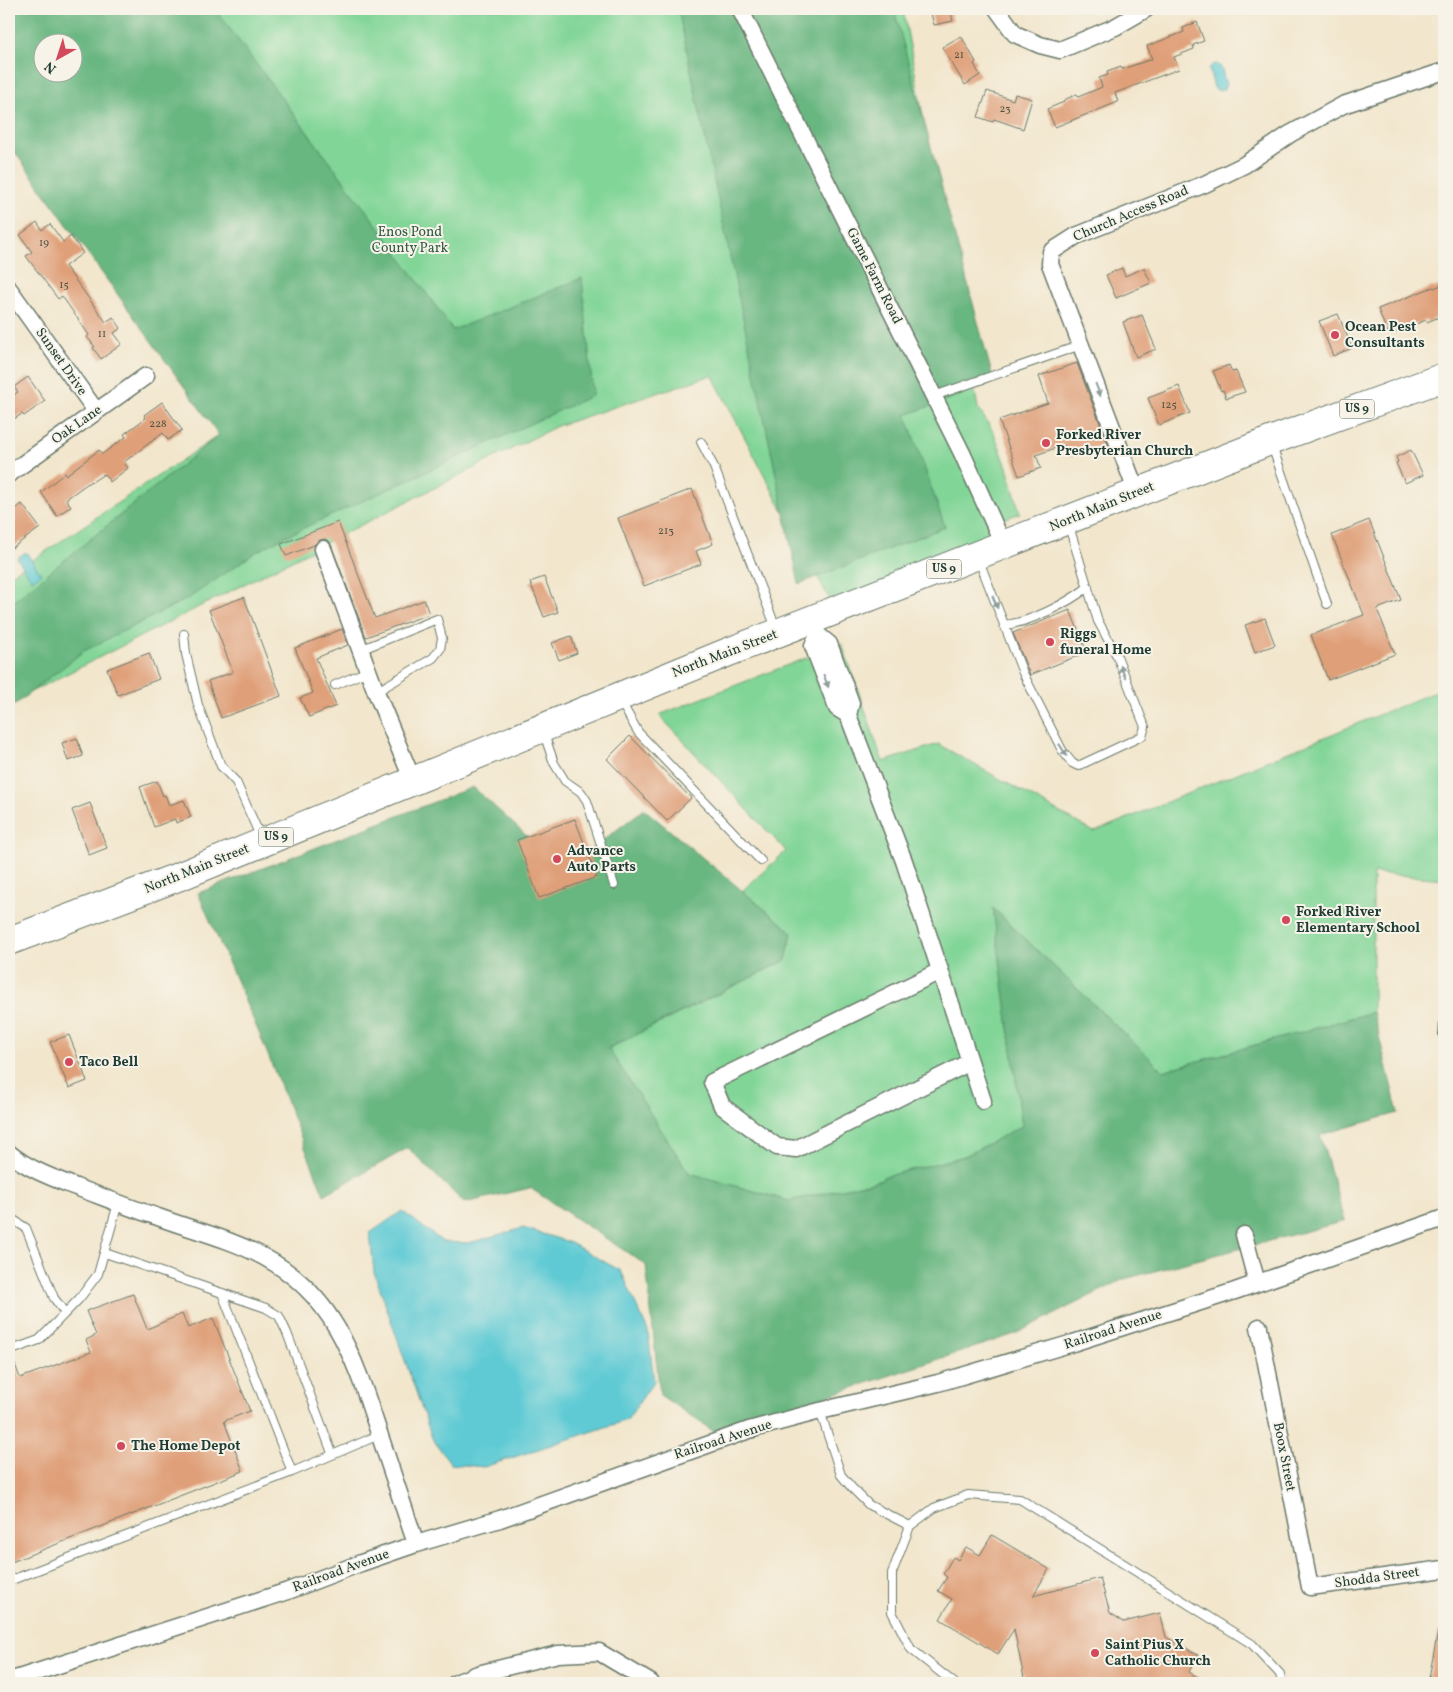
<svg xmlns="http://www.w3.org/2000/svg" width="1453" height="1692" viewBox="0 0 1453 1692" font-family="Vollkorn,serif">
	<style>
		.green { fill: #81d597; stroke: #508966; fill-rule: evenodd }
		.forest { fill: #68b680; stroke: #447a5a; fill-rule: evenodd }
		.water { fill: #5ecad4; stroke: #3e8484 }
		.building { fill: #df9f78 }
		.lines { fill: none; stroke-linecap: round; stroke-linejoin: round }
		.lane-casing { stroke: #697869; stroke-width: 10 }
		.street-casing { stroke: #697869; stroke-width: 19 }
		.highway-casing { stroke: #697869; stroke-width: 30 }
		.lane { stroke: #fff; stroke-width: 8 }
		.street { stroke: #fff; stroke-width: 16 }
		.highway { stroke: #fff; stroke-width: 28 }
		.oneway { fill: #8f9e9a }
		.poi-dot { fill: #d1495b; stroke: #f7f3e8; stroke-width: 2 }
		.labels { text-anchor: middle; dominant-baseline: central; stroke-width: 4; stroke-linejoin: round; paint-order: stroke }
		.number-label { font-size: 11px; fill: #4f5645 }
		.shield { fill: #f7f3e8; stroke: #60746a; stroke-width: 1 }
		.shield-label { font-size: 12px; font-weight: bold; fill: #1f3d34 }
		.street-label { font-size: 14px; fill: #1f3d34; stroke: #f7f3e8 }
		.park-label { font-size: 14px; fill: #335b48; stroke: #f7f3e8 }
		.poi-label { font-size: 14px; font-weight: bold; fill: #1f3d34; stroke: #f7f3e8; text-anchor: start }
	</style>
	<rect width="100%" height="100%" fill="#f7f3e8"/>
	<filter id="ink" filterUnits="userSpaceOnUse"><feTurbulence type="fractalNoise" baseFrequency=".02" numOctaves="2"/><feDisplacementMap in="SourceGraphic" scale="10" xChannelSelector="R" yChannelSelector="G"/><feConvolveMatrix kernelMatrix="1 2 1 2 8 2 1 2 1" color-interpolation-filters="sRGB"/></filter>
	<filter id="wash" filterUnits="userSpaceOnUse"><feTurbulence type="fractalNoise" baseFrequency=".0096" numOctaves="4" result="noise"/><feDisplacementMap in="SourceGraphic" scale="20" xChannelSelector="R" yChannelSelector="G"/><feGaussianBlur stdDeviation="1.12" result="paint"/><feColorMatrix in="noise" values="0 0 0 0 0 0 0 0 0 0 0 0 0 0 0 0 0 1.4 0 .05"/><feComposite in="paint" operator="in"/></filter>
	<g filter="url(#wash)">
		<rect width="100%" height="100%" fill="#f2e6cc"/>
		<path class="green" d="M9,9H903L978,408L994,433L1007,467L1020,513L999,521L1004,546L836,612L712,375L557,426L9,703V576L249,415L9,89ZM42,42H72V72H42Z
			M842,644L883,762L938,744L1094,832L1444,688L1443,844L1444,879L1373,873V1012L1163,1071L994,909L1022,1126L965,1156L884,1177L882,1180L789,1201L689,1173L608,1049L786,960L792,932L742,891L786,851L659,715Z"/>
		<path class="forest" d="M9,9H215L380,229L453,330L582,278L593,395L280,539L256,552L189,598L84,651L9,709V605L219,435L9,144ZM42,42H72V72H42Z
			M678,9H894L994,382L906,415L945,527L799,584Z
			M473,787L564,870L644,809L792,932L786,960L608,1048L689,1173L789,1201L882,1180L883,1177L965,1156L1022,1126L993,908L1163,1071L1373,1012L1398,1113L1320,1135L1345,1221L1124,1279L1015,1334L716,1433L660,1395L646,1265L530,1188L464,1203L408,1148L324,1195L260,1035L198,893Z"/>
		<path class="water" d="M1216,64L1221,67L1226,84L1224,89L1219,91L1214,88L1209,69L1212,65Z
			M26,552L41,574L32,580L17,558Z
			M402,1211L443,1242L469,1243L523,1228L569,1242L621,1271L648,1331L654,1381L627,1420L484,1467L451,1464L432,1438L374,1272L370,1233Z"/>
		<g id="blocks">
			<path class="building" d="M930,9H950L953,21L934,25Z
				M1197,22L1204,41L1193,45L1194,49L1174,57L1179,69L1115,93L1118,102L1055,127L1047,109L1064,102V100L1077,94L1078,97L1102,87L1099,78L1108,75L1107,72L1121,67L1122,69L1152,59L1147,46L1184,32L1183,28Z
				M961,36L976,62L974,64L980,75L965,85L942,47Z
				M987,91L1013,100L1015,94L1032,99L1023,129L994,119L993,122L978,117Z
				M37,222L42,230L50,224L63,242L71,236L83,253L65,266L106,322L113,317L121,328L114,333L122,344L101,359L93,348L95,347L87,337L89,335L62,296L58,299L26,256L32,252L20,235Z
				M1122,268L1125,276L1144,268L1151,283L1116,298L1106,275Z
				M1444,284V315L1427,322L1426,320L1393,333L1392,330L1387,332L1378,309L1433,287L1434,288Z
				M1338,314L1352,348L1333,356L1319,321Z
				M1142,315L1156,349L1136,357L1123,322Z
				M1077,363L1109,447L1097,451L1095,447L1068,457L1064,445L1036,455L1041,468L1019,476L999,420L1048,403L1039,376Z
				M1229,365L1232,372L1236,371L1245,392L1226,398L1223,390L1221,391L1213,371Z
				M28,377L45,401L24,416L22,414L14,419L9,412V398L18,392L14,387Z
				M1179,386L1190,413L1159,425L1148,398Z
				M162,402L182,430L168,440L163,433L124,462L128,468L110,482L104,474L92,482L91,481L66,499L71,506L57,516L41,492L65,473L66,475L99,450L102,454L126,437L124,434L146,418L144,415Z
				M1411,450L1423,475L1405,483L1396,463L1398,462L1396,457Z
				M692,489L713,544L696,551L701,564L644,586L618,518Z
				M22,504L40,528L9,550V514Z
				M1369,520L1401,600L1377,609L1395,654L1328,680L1311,635L1364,615L1332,535Z
				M338,522L375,618L424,600L429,614L366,637L330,542L325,539L320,540L314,545L286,556L281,544Z
				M544,577L558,612L544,617L530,582Z
				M244,597L281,696L221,718L208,681L233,672L209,610Z
				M1070,610L1087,652L1030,675L1013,633Z
				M1265,618L1275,645L1255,652L1245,625Z
				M342,629L348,645L316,658L336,706L309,717L300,698L313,693L295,648Z
				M571,636L577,653L559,660L552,643Z
				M149,653L159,679L118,695L107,669Z
				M630,736L691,798L667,821L607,759Z
				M77,738L83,756L68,761L62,743Z
				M157,781L163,796L165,795L169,805L184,800L191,817L176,823L175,819L154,827L140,787Z
				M90,803L107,848L89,855L72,810Z
				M575,819L597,877L539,898L517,840Z
				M69,1035L87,1081L69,1088L50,1042Z
				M133,1294L147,1329L182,1314L188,1328L213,1318L250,1411L224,1421L243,1471L9,1563V1357L12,1356L20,1378L91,1352L86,1340L96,1335L86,1311Z
				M992,1535L1049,1569L1033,1596L1100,1578L1110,1613L1124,1622L1160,1613L1166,1637L1198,1655L1189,1672L1208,1683H1025L1014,1629L998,1654L940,1619L952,1599L938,1591L947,1577L943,1574L953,1557L958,1560L966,1547L980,1555Z
				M1438,1631L1444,1632V1683H1428Z"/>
		</g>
	</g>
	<g filter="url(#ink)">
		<use href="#blocks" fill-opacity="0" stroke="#697869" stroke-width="1"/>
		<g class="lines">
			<defs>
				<path id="lane" d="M934,396L1081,345
					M701,442L714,467L776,628
					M1272,446L1327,604
					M978,558L1023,673L1062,750L1072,763L1078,766L1142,736L1145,727L1117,656L1098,621L1068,523
					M1004,625C1029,623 1068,603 1088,587
					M184,634L186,654L198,705L221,766L236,782L261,838
					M360,650L437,619L442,638L440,649L433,658L376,692
					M335,685L368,671
					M621,702L638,732L761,861
					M543,731L554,763L565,781L581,792L587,801L614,885
					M1444,1020L1443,1034L1444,1039
					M9,1217L26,1228L54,1298L65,1313
					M105,1253L266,1308L279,1316L287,1333L332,1453
					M222,1293L292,1472
					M9,1351L39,1340L79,1299L98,1274L118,1203
					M820,1411L841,1475L852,1488L869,1505L910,1526
					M9,1581L292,1472L379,1435
					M954,1683L911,1649L892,1612V1573L910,1526L934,1508L968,1495L1020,1499L1252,1644L1280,1674L1282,1683"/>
				<path id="street" d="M740,9L962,453L1004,546
					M997,9L1015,34L1040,45L1060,50L1115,27L1146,9
					M9,289L96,411
					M9,474L146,376
					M1137,493L1050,264L1051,252L1076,236L1205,184L1244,165L1290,134L1343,105L1444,71
					M323,549L376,692L413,781
					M812,621L818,635L829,644L851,703L848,715L837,708L813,646L818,635
					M848,715L904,861L983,1101
					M940,971L712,1082L722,1106L777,1147L796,1149L970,1062
					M9,1153C28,1169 53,1178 76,1187C103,1197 130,1208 158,1217C193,1230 231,1239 264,1257C336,1296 355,1361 379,1433C391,1470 404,1507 416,1544
					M1244,1235L1257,1283
					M1259,1327L1310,1587L1444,1569
					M9,1681L288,1591L361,1563L416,1544L500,1519L749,1430L820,1411L938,1383L1073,1343L1235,1291L1444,1218
					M456,1683L478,1674L558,1654L599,1652L651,1683"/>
				<path id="highway" d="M9,941L183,875L726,653L1270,441L1444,377"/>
			</defs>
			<use href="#lane" class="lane-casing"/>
			<use href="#street" class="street-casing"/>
			<use href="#highway" class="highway-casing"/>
			<use href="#lane" class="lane"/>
			<use href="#street" class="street"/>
			<use href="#highway" class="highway"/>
		</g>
		<defs><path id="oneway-solid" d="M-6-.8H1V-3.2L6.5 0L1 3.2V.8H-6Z" transform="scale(1.25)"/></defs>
		<g class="oneway">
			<use href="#oneway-solid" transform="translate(1098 390) rotate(69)"/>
			<use href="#oneway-solid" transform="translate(995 602) rotate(68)"/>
			<use href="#oneway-solid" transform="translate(1123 672) rotate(-111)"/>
			<use href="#oneway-solid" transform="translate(826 681) rotate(69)"/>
			<use href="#oneway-solid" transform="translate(1063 750) rotate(58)"/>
		</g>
	</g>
	<g class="poi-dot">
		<circle cx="1335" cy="335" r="5"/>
		<circle cx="1046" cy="443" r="5"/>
		<circle cx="1050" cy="642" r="5"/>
		<circle cx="557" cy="859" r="5"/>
		<circle cx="1286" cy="920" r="5"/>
		<circle cx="69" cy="1062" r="5"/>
		<circle cx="121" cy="1446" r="5"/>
		<circle cx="1095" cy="1653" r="5"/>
	</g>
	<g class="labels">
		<g class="number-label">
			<text x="959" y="55">21</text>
			<text x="1005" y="109">23</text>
			<text x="44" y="243">19</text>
			<text x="64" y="285">15</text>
			<text x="102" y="334">11</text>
			<text x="1169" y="405">125</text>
			<text x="158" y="424">228</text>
			<text x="666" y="531">213</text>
		</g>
		<g class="shield">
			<rect x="1339.5" y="399.5" width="35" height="19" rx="4"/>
			<rect x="926.5" y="559.5" width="35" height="19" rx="4"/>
			<rect x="258.5" y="827.5" width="35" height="19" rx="4"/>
		</g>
		<g class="shield-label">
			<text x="1357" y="409">US 9</text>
			<text x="944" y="569">US 9</text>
			<text x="276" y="837">US 9</text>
		</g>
		<g class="street-label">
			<text transform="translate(1131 214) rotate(-23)">Church Access Road</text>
			<text transform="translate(874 276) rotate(63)">Game Farm Road</text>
			<text transform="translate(61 362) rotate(55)">Sunset Drive</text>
			<text transform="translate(77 425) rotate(-35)">Oak Lane</text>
			<text transform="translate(1102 507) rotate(-22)">North Main Street</text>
			<text transform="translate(725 654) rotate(-21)">North Main Street</text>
			<text transform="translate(197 869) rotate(-22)">North Main Street</text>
			<text transform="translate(1113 1330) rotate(-18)">Railroad Avenue</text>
			<text transform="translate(723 1440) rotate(-18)">Railroad Avenue</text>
			<text transform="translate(1284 1457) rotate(79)">Boox Street</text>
			<text transform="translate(341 1571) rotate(-20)">Railroad Avenue</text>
			<text transform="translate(1377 1578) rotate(-8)">Shodda Street</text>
		</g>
		<g class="park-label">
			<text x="410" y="232">Enos Pond<tspan x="410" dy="16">County Park</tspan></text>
		</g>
		<g class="poi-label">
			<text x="1345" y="327">Ocean Pest<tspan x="1345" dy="16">Consultants</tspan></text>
			<text x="1056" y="435">Forked River<tspan x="1056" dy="16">Presbyterian Church</tspan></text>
			<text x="1060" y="634">Riggs<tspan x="1060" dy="16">funeral Home</tspan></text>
			<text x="567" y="851">Advance<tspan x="567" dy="16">Auto Parts</tspan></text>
			<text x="1296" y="912">Forked River<tspan x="1296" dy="16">Elementary School</tspan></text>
			<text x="79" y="1062">Taco Bell</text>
			<text x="131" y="1446">The Home Depot</text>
			<text x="1105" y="1645">Saint Pius X<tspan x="1105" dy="16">Catholic Church</tspan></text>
		</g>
	</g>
	<rect width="1453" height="1692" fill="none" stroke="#f7f3e8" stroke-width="30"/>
	<g transform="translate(58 58) rotate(219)"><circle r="24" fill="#f7f3e8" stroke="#a1aaa0"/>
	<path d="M0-4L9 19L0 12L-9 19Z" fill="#d1495b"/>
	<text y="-8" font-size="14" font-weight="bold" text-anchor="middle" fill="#1f3d34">N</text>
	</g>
</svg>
